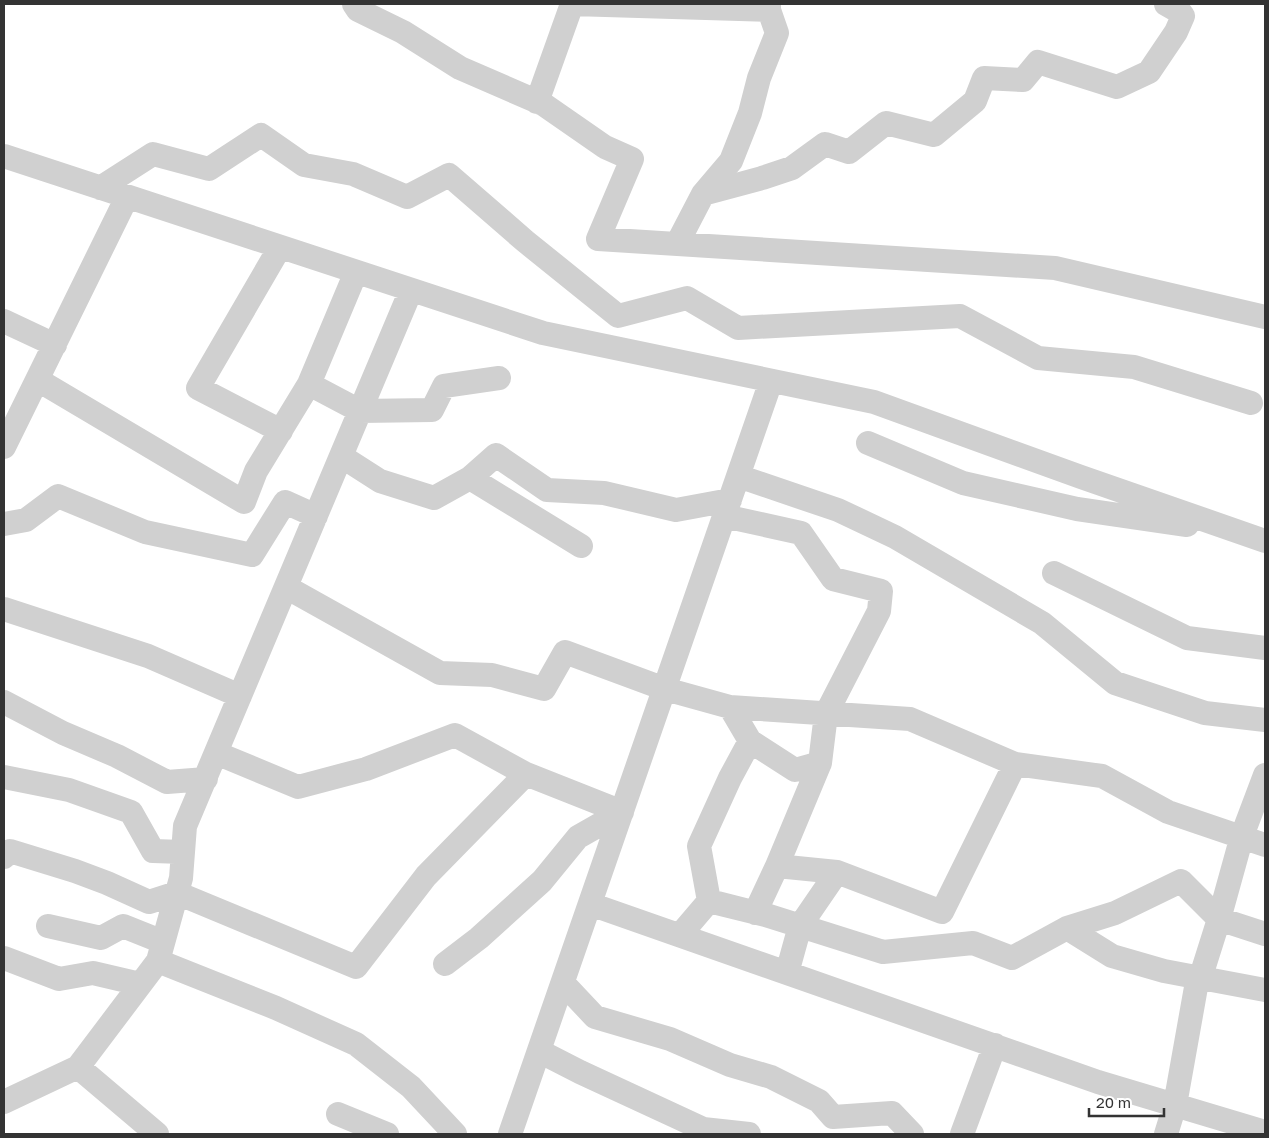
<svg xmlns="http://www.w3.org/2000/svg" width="1269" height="1138" viewBox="0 0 1269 1138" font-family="'Golos Text',sans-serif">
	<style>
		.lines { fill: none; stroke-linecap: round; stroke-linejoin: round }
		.street { stroke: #d0d0d0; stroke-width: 24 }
	</style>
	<rect width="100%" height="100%" fill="#fff"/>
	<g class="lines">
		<path class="street" d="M354,4L358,10L403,32L460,68L543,104L605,147L632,159L598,239L1055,268L1265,317
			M537,102L572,4L769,10
			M4,156L543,333L874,402L1081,477L1265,541
			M100,188L153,154L209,169L261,135L304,165L353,174L407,197L449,175L525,241L618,316L687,298L738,328L960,316L1038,358L1134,367L1251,403
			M703,194L762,178L792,168L825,144L849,152L886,123L934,135L975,101L984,78L1023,80L1038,62L1117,87L1149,72L1176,32L1183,16L1180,12L1166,4
			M677,244L703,194L731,161L750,113L759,78L777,33L769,10V4
			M280,247L198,388L281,431
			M356,272L309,384L360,411L432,410L444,386L499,378
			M4,321L55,345
			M38,380L244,502L256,471L309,384
			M868,443L963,483L1077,509L1187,525
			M4,447L127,197
			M341,456L380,481L434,498L470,478L496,455L547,490L604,493L676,510L730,500
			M738,476L838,510L895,537L1042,623L1115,683L1205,713L1265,720
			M470,478L581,546
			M724,516L801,533L833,579L881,591L879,611L826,714L820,763L795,770L750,741L730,707
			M4,524L26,520L58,496L145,532L252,555L285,502L316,516
			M1054,573L1187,638L1265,648
			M286,587L440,673L492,675L544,689L565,652L665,689L730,707L910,719L1015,764L1102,776L1168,812L1265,845
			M4,609L148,656L240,696
			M4,702L63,733L117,756L167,782L206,779
			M216,753L298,787L366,769L455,735L526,774
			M4,777L69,790L131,812L153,851L183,852
			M4,857L10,851L75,871L107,883L149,902L177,893L356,967L426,876L526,774L622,812
			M777,866L820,763
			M709,901L699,846L730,778L750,741
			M590,904L1098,1082L1265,1132
			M755,913L777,866L837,872L942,912L1015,764
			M48,926L101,938L123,926L163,942
			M1067,928L1112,956L1164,971L1265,990
			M680,935L709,901L769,916L883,952L973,943L1012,958L1067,928L1115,913L1181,881L1219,919L1265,934
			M4,958L59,979L93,973L140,984
			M158,961L276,1008L356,1044L411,1087L455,1134
			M445,964L479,938L542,881L578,837L622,812
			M787,973L800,926L837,872
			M563,983L595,1017L670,1039L730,1065L771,1077L819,1101L833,1117L892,1113L912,1134
			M539,1051L580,1072L703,1129L749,1134
			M78,1067L157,1134
			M4,1102L78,1067L158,961L181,878L185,826L411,290
			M338,1114L387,1134
			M510,1134L771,381
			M962,1134L995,1045
			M1166,1134L1175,1105L1198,976H1201L1219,919L1242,836L1265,775"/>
	</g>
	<rect width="1269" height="1138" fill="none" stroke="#333333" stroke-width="10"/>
	<path d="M1089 1108v8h75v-8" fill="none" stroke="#333333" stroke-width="2.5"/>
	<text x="1096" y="1108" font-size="15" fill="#333333" stroke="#ffffff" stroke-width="4" paint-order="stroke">20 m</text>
</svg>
